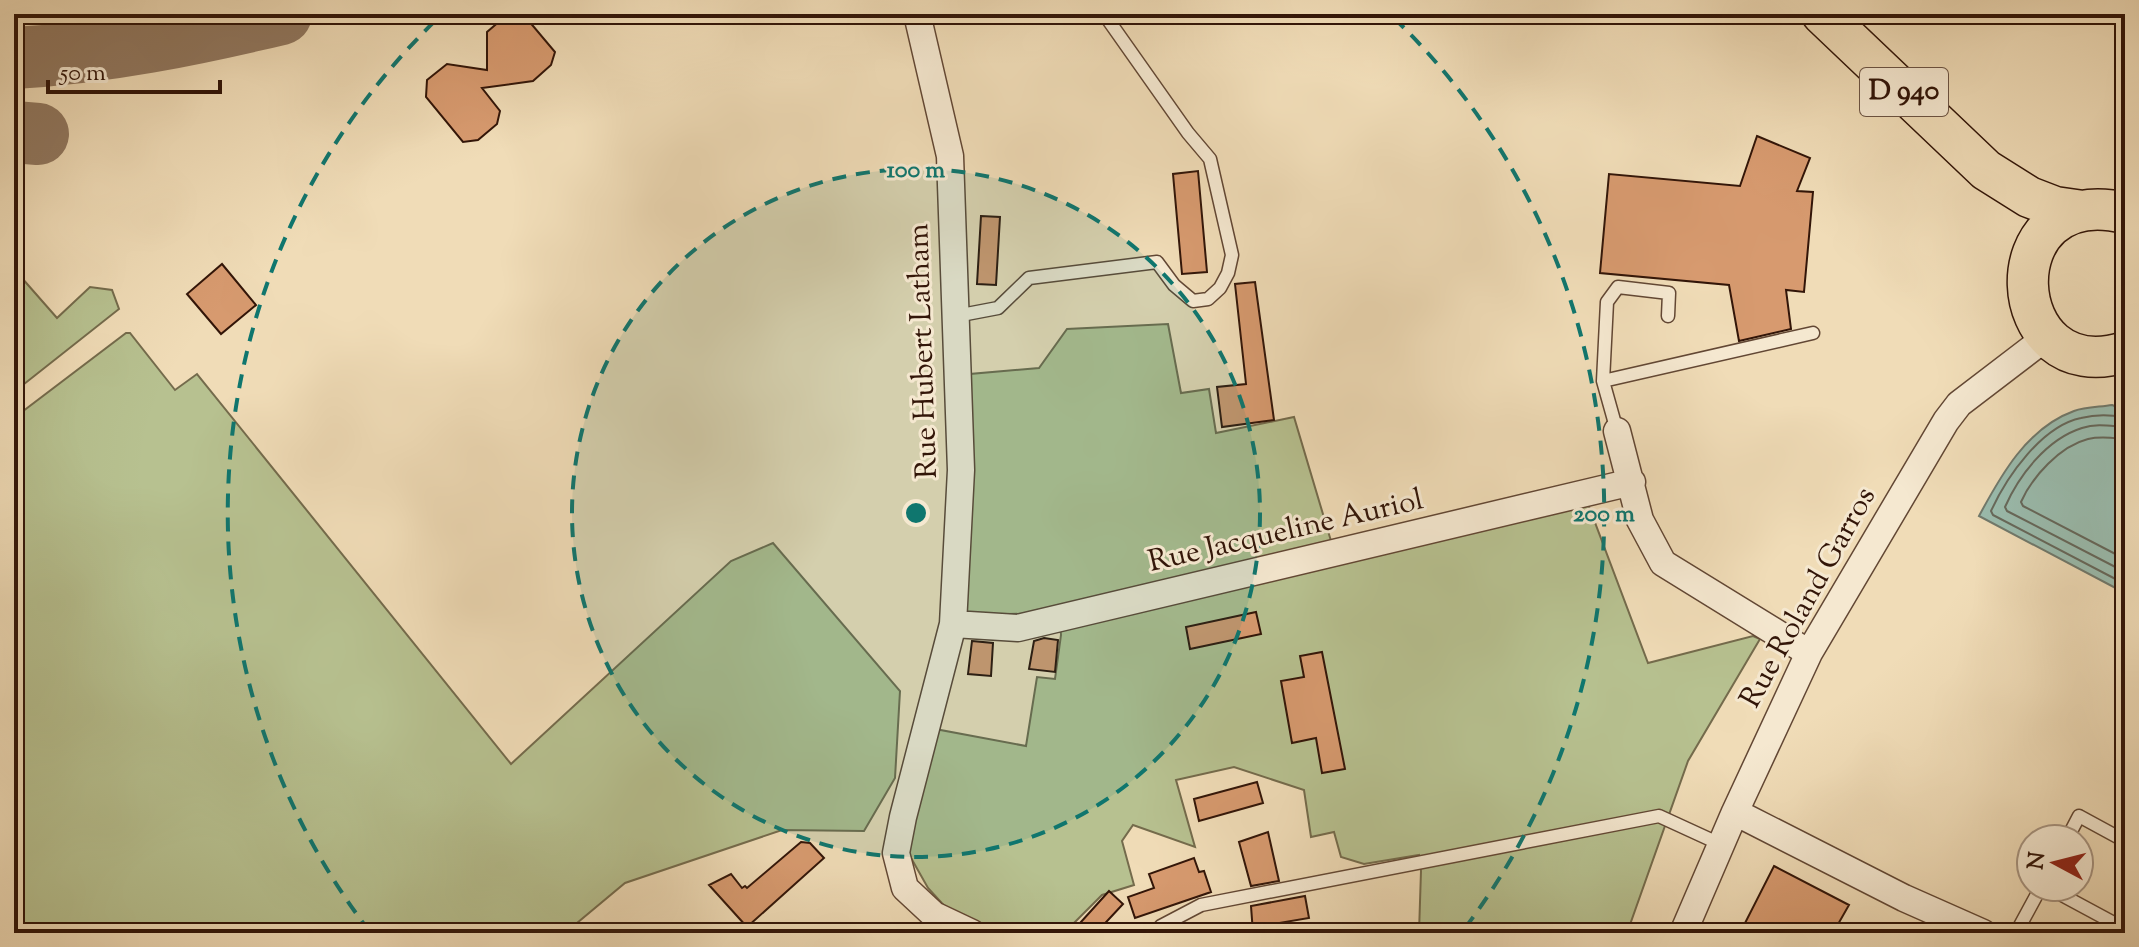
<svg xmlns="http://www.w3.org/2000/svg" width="2139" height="947" viewBox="0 0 2139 947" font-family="'Sorts Mill Goudy',serif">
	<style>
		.green { fill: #b7c190; stroke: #746b4c; stroke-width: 2 }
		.water { fill: #9abcae; stroke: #70796c; stroke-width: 2 }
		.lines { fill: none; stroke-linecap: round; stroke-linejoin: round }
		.shore { stroke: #66685b; stroke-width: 2 }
		.taxiway { stroke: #917860; stroke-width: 62 }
		.building { fill: #d79a6f; stroke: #321508; stroke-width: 2 }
		.lane-casing { stroke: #624734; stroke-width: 15 }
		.street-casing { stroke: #624734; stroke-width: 29 }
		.primary-casing { stroke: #321508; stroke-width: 43 }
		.lane { stroke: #f5e8d0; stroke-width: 12 }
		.street { stroke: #f5e8d0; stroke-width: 26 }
		.primary { stroke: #f0dcb7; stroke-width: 40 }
		.ring { fill: none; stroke: #0f766e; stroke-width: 4; stroke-dasharray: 14 10 }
		.labels { text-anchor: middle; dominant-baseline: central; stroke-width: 6; stroke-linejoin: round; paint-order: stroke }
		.shield { fill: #f5e8d0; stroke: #6c5444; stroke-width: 2 }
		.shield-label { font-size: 28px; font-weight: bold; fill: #321508 }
		.street-label { font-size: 30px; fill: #321508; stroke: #f5e8d0 }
		.centre { fill: #0f766e; stroke: #f5e8d0; stroke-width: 4 }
		.ring-label { font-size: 24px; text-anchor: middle; font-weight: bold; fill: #0f766e; stroke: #f5e8d0; stroke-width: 6; stroke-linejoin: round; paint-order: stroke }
	</style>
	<rect width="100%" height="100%" fill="#f0dcb7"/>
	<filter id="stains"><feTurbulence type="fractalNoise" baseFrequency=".0025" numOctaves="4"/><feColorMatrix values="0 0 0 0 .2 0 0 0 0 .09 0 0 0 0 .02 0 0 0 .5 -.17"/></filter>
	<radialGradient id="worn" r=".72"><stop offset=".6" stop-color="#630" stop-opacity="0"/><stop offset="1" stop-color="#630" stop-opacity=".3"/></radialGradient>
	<path class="green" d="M14,269L57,318L90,287L112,290L119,309L14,392Z
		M1168,324L1181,393L1209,389L1216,433L1294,417L1331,541L1588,504L1648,663L1753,636L1760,639L1688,761L1627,933H1419L1421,871L1419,855L1364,864L1341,857L1334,832L1311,837L1304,790L1234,767L1176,780L1195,847L1133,825L1122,841L1134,885L1102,895L1064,933H992L949,911L928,888L906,849L935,729L1026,746L1037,677L1055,679L1061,635L1059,613L964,615L970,374L1039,368L1067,329Z
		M126,333H130L175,390L197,374L511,764L731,561L773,543L900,691L895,778L864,831L782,830L625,883L565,933H14V418Z"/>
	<path class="water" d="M2112,405L2125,410V593L1979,516C2001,475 2027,428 2074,411C2085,407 2100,407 2112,405Z"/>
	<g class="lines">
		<path class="shore" d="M2125,417C2110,415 2097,414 2081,418C2042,426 2007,476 1991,511L1993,515L2125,584
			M2125,427C2110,426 2097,423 2082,428C2047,439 2019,475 2005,507L2007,511L2125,572
			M2125,439C2112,438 2101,436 2088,439C2060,446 2032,477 2021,502L2023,506L2125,559"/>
		<path class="taxiway" d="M14,58C105,53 193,35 281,14
			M14,132L38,134"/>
	</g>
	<path class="building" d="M508,14H523L555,52L551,65L533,81L482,88L500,111L497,124L478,140L463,142L426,97L427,80L447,64L487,70V32Z
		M1757,136L1810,158L1797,191L1813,192L1804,292L1786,290L1791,329L1739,341L1729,285L1600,273L1609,174L1740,186Z
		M1198,171L1207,272L1182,274L1173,174Z
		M981,216L1000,217L996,285L977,284Z
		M222,264L256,305L221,334L187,294Z
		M1255,282L1274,420L1222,427L1217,387L1246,384L1235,284Z
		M1256,612L1261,634L1190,649L1186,627Z
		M1044,638L1058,640L1055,672L1029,669L1034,641Z
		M972,641L993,643L991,676L968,674Z
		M1322,652L1345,769L1322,773L1316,738L1292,743L1281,681L1304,677L1300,656Z
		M1257,782L1263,803L1199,821L1194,799Z
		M1268,832L1279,881L1251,886L1239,842Z
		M801,842L810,843L824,858L747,927L709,885L731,874L742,888L745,886L747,888Z
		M1194,858L1199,872L1204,871L1211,892L1135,918L1128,897L1154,888L1149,874Z
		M1774,866L1849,905L1833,933H1755L1743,927Z
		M1109,891L1123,904L1096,933H1071Z
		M1305,896L1309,918L1273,924L1274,933H1253L1251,906Z"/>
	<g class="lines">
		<defs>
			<path id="lane" d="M956,316L998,308L1029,278L1157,262L1174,285L1193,301L1208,299L1220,288L1228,273L1232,255L1210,159L1188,133L1109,21
				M1603,381L1813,333
				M1617,431L1603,381L1607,302L1618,287L1669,293L1668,316
				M2067,839L2079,816L2125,841
				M2047,887L2125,929
				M1155,933L1161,926L1201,905L1659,816L1720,844
				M2016,933L2041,887"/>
			<path id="street" d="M917,14L950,156L961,470L953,624L903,817L896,853L905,888L934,915L972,933
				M1617,431L1640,520L1663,563L1809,653
				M953,624L1018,628L1632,482
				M1735,812L1904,898L1983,933
				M1683,933L1735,812L1809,653L1946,421L1959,404L2048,336"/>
			<path id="primary" d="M1822,14L1986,170L2029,197L2055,207L2083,211
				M2125,213C1990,180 2001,391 2125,352"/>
		</defs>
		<use href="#lane" class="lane-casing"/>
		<use href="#street" class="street-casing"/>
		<use href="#primary" class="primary-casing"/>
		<use href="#lane" class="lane"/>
		<use href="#street" class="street"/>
		<use href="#primary" class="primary"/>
	</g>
	<circle cx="916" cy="513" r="344" fill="#0f766e" fill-opacity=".12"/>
	<g class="ring">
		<circle cx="916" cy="513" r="344"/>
		<path d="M370 932A688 688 0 0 1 438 18M1394 18A688 688 0 0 1 1462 932"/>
	</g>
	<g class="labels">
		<rect class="shield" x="1860" y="68" width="88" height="48" rx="6"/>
		<g class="shield-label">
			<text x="1904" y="92">D 940</text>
		</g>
		<g class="street-label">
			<text transform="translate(924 351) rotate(-92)">Rue Hubert Latham</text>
			<text transform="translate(1286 532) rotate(-13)">Rue Jacqueline Auriol</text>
			<text transform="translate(1809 598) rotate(-61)">Rue Roland Garros</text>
		</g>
	</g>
	<circle cx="916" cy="513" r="12" class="centre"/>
	<g class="ring-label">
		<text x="916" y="177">100 m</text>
		<text x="1604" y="521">200 m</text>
	</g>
	<rect width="2139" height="947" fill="none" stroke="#f0dcb7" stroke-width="48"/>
	<rect x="16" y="16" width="2107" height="915" fill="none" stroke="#321508" stroke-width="4"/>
	<rect x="24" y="24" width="2091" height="899" fill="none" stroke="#321508" stroke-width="2"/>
	<g transform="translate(2055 863) rotate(277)"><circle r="38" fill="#f5e8d0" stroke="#a79480" stroke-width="2"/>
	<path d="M0-6L14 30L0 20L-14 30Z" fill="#8f2418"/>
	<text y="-12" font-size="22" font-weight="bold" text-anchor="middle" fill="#321508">N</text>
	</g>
	<path d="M48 80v12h172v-12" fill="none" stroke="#321508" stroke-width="4"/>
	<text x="60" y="80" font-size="24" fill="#321508" stroke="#f5e8d0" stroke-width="6" paint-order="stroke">50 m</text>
	<rect width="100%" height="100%" filter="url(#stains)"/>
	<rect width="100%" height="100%" fill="url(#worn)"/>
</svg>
